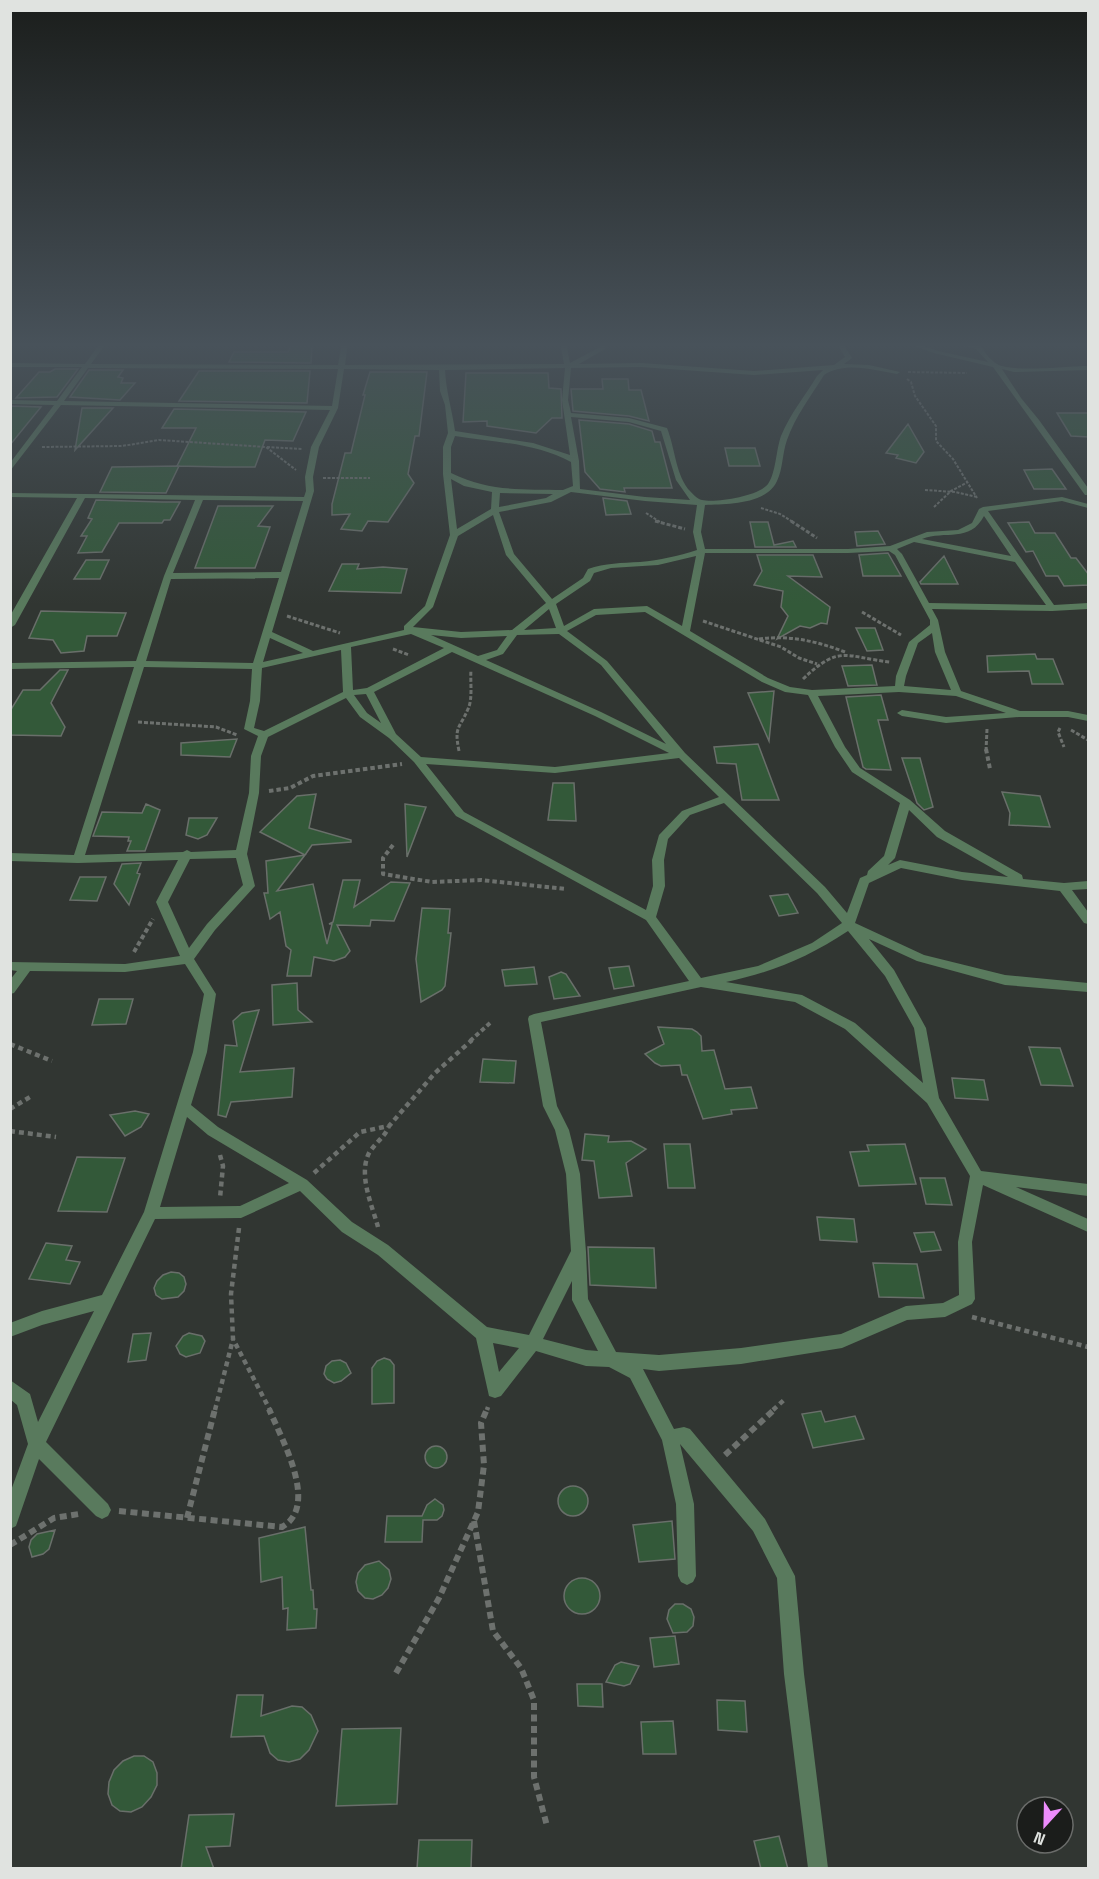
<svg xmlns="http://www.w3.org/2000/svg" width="1099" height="1879" viewBox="0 0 1099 1879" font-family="'Space Grotesk',sans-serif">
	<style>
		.building { fill: #335939; stroke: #696f6a; stroke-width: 1.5 }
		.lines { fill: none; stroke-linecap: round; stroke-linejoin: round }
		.path-far4 { stroke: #6d716e; stroke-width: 2; stroke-dasharray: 3 1.5; stroke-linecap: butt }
		.path-far3 { stroke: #6d716e; stroke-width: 3; stroke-dasharray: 4 2; stroke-linecap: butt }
		.path-far2 { stroke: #6d716e; stroke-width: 4; stroke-dasharray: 4.5 3; stroke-linecap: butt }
		.path-far1 { stroke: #6d716e; stroke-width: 4.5; stroke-dasharray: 5 4; stroke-linecap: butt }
		.path { stroke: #6d716e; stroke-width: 6; stroke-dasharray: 7 4.5; stroke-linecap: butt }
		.minor { fill: #597a5d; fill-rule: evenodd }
	</style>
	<rect width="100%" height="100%" fill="#313632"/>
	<path class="building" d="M291,345H312L311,363L229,362L234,352H288Z
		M55,369H78L57,397L16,398L39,372H50Z
		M89,370H123L118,377L123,378L121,383H135L120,400L70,397Z
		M199,371H310L307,403L179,401Z
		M370,372H427L419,436H415L408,474L414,483L388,522L368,521L362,531L341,529L350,514L332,515V504L345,453H351L365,395H363Z
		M466,373H548L549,388L561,389L562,418H552L536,433L487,426V421L463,422Z
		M602,379H628L629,390H641L649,421L629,416L573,411L571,389H603Z
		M10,406L41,407L10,445Z
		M82,408H113L75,450Z
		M174,409L306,412L293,441L265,440L255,467H224L177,466L196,428H162Z
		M1057,413H1089V437L1071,436Z
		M579,420L629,424L652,431L655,442H660L672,488H624L625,492L600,489L585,472Z
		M908,424L924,452L916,463L896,458L898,455L886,453Z
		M725,448H755L760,466H729Z
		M179,466L166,493L100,492L112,467Z
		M1052,469L1066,489H1034L1024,470Z
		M603,498L627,501L631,514L606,515Z
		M96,500L162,502H180L170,520H164L162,523H119L102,552L78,553L87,536H81L92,519L88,518Z
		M218,506H273L258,526L270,527L255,568H195Z
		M750,522H768L774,545L793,541L796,547H755Z
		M1029,522L1035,533H1055L1071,558H1076L1089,575V585L1064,586L1058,576H1046L1033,551L1026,552L1008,523Z
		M878,531L885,544L857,546L855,532Z
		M888,553L901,576H863L859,555Z
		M757,555H813L822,577L788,576L830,607L827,624L821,623L810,628L800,626L777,639L788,616L781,607L783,591L754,585L762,571Z
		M944,556L958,584H921L920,582Z
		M86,560H109L100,579H74Z
		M342,564H359L357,569L383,567L407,569L401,593L329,591Z
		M41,611L126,613L117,636H87L84,651L61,653L53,640L29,638Z
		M856,628H875L883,650L867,651Z
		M1035,654L1037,659H1053L1063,684H1032L1029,671L988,672L987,656Z
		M872,665L877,685L848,686L842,666Z
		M60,670H68L51,703L65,727L61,736L10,735V711L23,690H40Z
		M774,691L769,741L748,693Z
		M881,695L888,720H878L891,770L866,769L863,767L846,697Z
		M237,739L230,757L181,755V743Z
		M758,744L779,800H742L736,764L717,763L714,747Z
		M902,758H920L933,807L924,810L917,803Z
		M553,783H574L576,821L548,820Z
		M1002,792L1040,796L1050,827L1009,825L1010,813Z
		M316,794L309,828L351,840V842L312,845L305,855L260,832L297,796Z
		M146,804L160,810L145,851H127L131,841H128L129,837L93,836L102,812L142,813Z
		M405,804L426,807L407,857Z
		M189,818H217L207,835L198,839L186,835Z
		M305,855L277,891L313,884L327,944L332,924H329L333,922L343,880H360L354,907L391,882L410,883L394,921L371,920L370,926L337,925L350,951L345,957L334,961L314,957L311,976H287L291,950L286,946L280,912L270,919L264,893H268L266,861Z
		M141,863L137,873L140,874L129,905L114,884L122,864Z
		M80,877H106L97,901L70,900Z
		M788,894L798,913L779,916L770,896Z
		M422,908L450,909L448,933H451L445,986L442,990L421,1002L416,959Z
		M629,966L634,986L614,989L609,968Z
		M534,967L537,984L505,986L502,970Z
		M561,972L566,974L580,996L554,999L549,977Z
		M297,983L298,1010L312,1022L273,1025L272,985Z
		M99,999H133L126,1024L92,1025Z
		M259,1010L240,1072L294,1068L292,1097L231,1102L226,1117L218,1115L225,1045L237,1046L233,1021L242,1013Z
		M658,1027L692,1029L697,1032L701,1036L702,1051L714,1050L725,1089L751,1087L757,1108L731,1110L732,1114L703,1119L687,1075H682L680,1065L661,1066L655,1063L645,1054L664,1044Z
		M1029,1047L1060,1048L1073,1086L1041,1085Z
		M483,1059L516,1061L514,1083L480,1082Z
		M952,1078L984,1080L988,1100L955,1098Z
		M135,1111L149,1114L141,1127L125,1136L110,1115Z
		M585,1134L609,1136L608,1142L631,1141L646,1149L626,1163L632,1196L599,1198L594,1161L582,1160Z
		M664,1144H690L695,1188H668Z
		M905,1144L916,1184L859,1186L850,1152L869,1151L867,1145Z
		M77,1157L125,1158L107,1212L58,1211Z
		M920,1178H945L952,1205L926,1204Z
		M817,1217L854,1219L857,1242L820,1240Z
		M934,1232L941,1250L921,1252L914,1233Z
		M46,1243L72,1246L66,1260L80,1262L70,1284L29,1279Z
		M588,1247L654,1248L656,1288L590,1285Z
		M873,1263L917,1264L924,1298L879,1297Z
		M171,1272L179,1273L184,1277L186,1284L184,1291L178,1297L162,1299L156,1295L154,1288L157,1281L163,1275Z
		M151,1333L146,1360L128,1362L133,1334Z
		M189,1333L202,1336L205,1341L200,1353L186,1357L180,1354L176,1346L183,1336Z
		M384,1358L390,1360L394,1365V1403L372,1404V1368L377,1361Z
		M340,1360L346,1363L351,1373L341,1381L334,1383L327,1379L324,1374L326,1366L332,1361Z
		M821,1411L825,1422L855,1416L864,1439L813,1448L802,1414Z
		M425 1457a11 11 0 1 1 22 0a11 11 0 1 1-22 0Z
		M558 1501a15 15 0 1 1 30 0a15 15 0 1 1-30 0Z
		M435,1499L443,1505L444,1510L442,1516L437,1520H423L422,1542H385L387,1516H422L427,1505Z
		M672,1521L675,1559L639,1562L633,1525Z
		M305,1527L311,1590H313L314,1609H317L316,1628L287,1630L288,1608L283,1609L282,1577L261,1582L259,1538Z
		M55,1530L49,1549L43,1554L32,1557L29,1547L31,1540L37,1534Z
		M379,1561L389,1570L391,1579L388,1588L382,1595L373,1599L365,1598L358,1591L356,1582L358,1573L365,1565Z
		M564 1596a18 18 0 1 1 36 0a18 18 0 1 1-36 0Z
		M675,1604H683L691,1609L694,1617L693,1626L687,1632L673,1633L667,1619L669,1610Z
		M675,1636L679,1664L654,1667L650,1638Z
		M621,1662L639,1666L630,1684L624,1686L606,1682L615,1665Z
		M577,1684H602L603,1707L578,1706Z
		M237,1695H263L261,1716L292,1706L302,1707L311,1715L318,1731L309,1750L300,1759L289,1762L278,1760L270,1753L264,1736L231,1737Z
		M717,1700L745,1701L747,1732L718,1730Z
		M673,1721L676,1754H643L641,1722Z
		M401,1728L397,1804L336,1806L342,1729Z
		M134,1756H144L153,1762L157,1773V1785L151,1797L142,1807L131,1812L120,1811L112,1805L108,1794L109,1782L114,1770L123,1761Z
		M234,1814L230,1846L206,1847L214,1869H181L189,1815Z
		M779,1836L788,1869H761L754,1841Z
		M419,1840H472L471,1869H417Z"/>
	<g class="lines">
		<path class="path-far4" d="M908,372L967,373
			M907,379L911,382L915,396L936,426V441L953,459L977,498
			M42,447L122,446L159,440L266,447L296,470
			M267,447L302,449
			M323,478H370
			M925,490L955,492L977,497
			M934,507L951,491L968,482
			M761,508L780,514L793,522
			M646,513L660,522"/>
		<path class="path-far3" d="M655,521L685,529
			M791,521L817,538
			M862,612L901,635
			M287,616L340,633
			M703,621L781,647L799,658L817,664
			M759,639C790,635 816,641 845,652
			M393,649L409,655
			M803,679C840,644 845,657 890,662
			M138,722L216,727L237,735
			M1060,728L1058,732L1064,747
			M1071,730L1088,740
			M459,751C454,726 459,730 468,709C473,699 470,681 471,670
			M986,751L987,729"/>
		<path class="path-far2" d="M986,749L990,769
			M269,791L290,788L313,776L402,764
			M393,845L383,858V874L432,882L481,880L566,889
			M134,952L153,919
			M470,1041L490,1023"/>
		<path class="path-far1" d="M10,1044L52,1061
			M10,1109L30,1097
			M10,1131L56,1137
			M220,1155L223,1166L220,1198
			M314,1173L360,1132L389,1126L435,1073L472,1040
			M378,1227C372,1205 358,1175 369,1153C375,1143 385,1137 389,1126
			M239,1228L231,1294L233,1339L270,1410
			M972,1317L1088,1347
			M215,1410L233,1339
			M487,1410L488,1407
			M773,1410L785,1399"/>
		<path class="path" d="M725,1455L775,1409
			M119,1511L282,1527C320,1506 281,1438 269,1409
			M187,1518L215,1409
			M474,1521L493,1631L521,1668L534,1700V1777L547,1826
			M10,1545L54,1518L79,1514
			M396,1673L439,1598L478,1512L484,1465L481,1423L487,1409"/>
		<path class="minor" d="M101,342H107L91,364L338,365L342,342H348L345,365L564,364L560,342H566L570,363L600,347L601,342H607L605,349L579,364L641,363L754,371L834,365L845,357L836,342H842L852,358L844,364L869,365L900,372L897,374C875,370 844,361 824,375C811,396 795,417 787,440C782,454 783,469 777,481C766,505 726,504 705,505L701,532L705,549H848L890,546L927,532L958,530L972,523L979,509L983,507L1062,497L1088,504V508L1062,501L988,511L1054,605L1088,603V609L1052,611L932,609L938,620L945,652L961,691L1020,711H1068L1088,715V721L1068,717H1019L946,723L902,716L897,713L902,710L946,717L1006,713L956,696L899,692L818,696L845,747L860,768L910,800L945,831L1022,875L1023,879L1064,883L1088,881V889L1072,890L1088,912V924L1084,923L1060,891L962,880L901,868L869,883L855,923L924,955L1005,975L1088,983V992L1005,985L917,961L869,939L894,970L926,1028L939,1098L981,1171L1088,1184V1196L1016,1187L1088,1219V1232L983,1185L972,1242L975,1299L972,1304L945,1317L907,1320L842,1348L741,1364L659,1371L643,1369L674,1429L684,1427L690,1429L765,1519L795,1576L804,1674L828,1868H808L784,1674L777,1578L753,1531L680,1444L694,1504L696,1576L693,1582L687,1585L681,1582L678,1576L676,1504L662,1440L630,1378L609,1367L586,1366L536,1351L501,1396L495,1398L489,1396L476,1338L378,1255L342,1232L300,1191L241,1218L155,1219L46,1442L108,1504L111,1510L108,1516L102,1519L96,1516L39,1459L16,1526L10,1529V1493L28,1444L17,1405L10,1399V1380L30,1394L38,1422L94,1311L42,1325L10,1337V1323L42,1311L102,1295L144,1212L193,1052L204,994L185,964L125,972L30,971L14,993L10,994V980L17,971L10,970V962L125,964L180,956L156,902L178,860L78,863L10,861V853L74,855L134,667L10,669V663L136,661L164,576L195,500L85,498L15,625L10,628V616L77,498L10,497V493L304,497L306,491L305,477L311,447L330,410L61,405L10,471V463L54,405L10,404V400L57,401L82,367H10V363L85,364ZM641,367L754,375L823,370L817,376C805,396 790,414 781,436C776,450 776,473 768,484C759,496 717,503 702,500C697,499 692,493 688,489C675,471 675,448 667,428L629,418L571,413L568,400L571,368ZM88,368L338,369L332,406L64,401ZM565,368L562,400L570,455L533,443L455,431C452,410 446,391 445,370ZM344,369L439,370L440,391L445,405L448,433L443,447V474L450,535L425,606L404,626V630L313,651L272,632L314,491L313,477L319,447L338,408ZM571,417L629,422L661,431L676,480L690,500L645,497L580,489L579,461ZM455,436C494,442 536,443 571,462L573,486L563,490C521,489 490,492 451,473V447ZM451,479L464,486L492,492L491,509L457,529ZM571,492L645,501L697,505L693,532L697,550C678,556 660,560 640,562C622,563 605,563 588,569L583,578L552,599L514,554L499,512L551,502ZM500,493L553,494L546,498L499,507ZM203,500L303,501L281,572L173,573ZM493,515L506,555L546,603L512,630L461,632L413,627L433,607L458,536ZM984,516L1011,556L922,539C945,530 970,543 984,516ZM914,542L1015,562L1046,605L929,603L902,554L897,549ZM889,551L895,555L930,620V625L909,642L896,676L895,686L812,690L790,687L768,678L690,631L705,553H848ZM696,556L682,626L647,606L594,609L564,626L556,604L590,581L594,573L611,568L658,565ZM279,578L253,663L146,661L171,579ZM549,609L556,628L524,630ZM645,612L762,682L785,692L808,695L835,747L852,772L900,803L884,856L868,871L867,875L860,878L847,913L825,887L685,753L607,661L567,631L596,615ZM932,633L935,652L951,690L904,686L906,676L918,643ZM411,634L444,648L367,688L353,690L351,647ZM559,634L601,665L666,744L601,712L486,660L503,654L517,635ZM431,635L461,638L507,636L497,650L478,656ZM270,638L303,653L263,662ZM341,650L343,692L264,731L254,728L260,701L262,668ZM452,652L595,716L669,753L555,767L421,757L396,734L374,692ZM144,667L252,669L250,701L244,729L258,736L251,756L249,793L236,850L191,852L187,850L183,852L85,855ZM366,694L381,723L367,713L354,695ZM346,698L360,717L389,738L414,762L456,816L646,920L689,981L534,1014L529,1016L528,1019L543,1106L555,1130L566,1174L571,1251L529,1335L487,1327L388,1245L352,1222L307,1180L218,1127L191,1105L207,1052L216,994L194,959L215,930L255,886L247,854L259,793L261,756L268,737ZM679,758L719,797L682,811L659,835L652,860L653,886L646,910L464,812L426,764L555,773ZM724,803L817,893L842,923L812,943L758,966L701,978L656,917L665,886L664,860L668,839L690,815ZM909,810L937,837L1008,877L962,872L900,860L888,865L895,858ZM236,858L243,885L207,924L189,948L168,902L190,859ZM848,931L885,976L914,1028L923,1083L855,1023L802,995L726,982C773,972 807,958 848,931ZM701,987L795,1002L845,1029L927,1103L970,1176L958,1242L959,1295L943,1303L906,1306L841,1334L741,1348L659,1355L616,1352L588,1299L586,1252L580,1174L569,1130L557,1106L541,1022ZM187,1117L208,1135L289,1183L240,1206L160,1207ZM572,1281V1300L598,1351L586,1350L543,1339ZM493,1343L519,1348L499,1372Z
			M903,342H912L938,351L988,362L976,349L947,342L974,345L973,342H979C982,349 990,360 997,364C1013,373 1069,366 1088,366V370L1014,372L1002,369L1021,398L1039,420L1088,488V495H1085L993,367L934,353Z"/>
	</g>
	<linearGradient id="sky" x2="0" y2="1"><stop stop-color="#1b1e1c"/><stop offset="0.57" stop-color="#48525a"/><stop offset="1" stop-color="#48525a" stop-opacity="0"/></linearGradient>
	<rect width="1099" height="605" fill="url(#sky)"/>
	<rect width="1099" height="1879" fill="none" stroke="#e0e3e0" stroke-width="24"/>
	<g transform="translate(1045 1825) rotate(202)"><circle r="28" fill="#1b1d1b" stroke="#6a6c6a" stroke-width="1.5"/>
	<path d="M0-4.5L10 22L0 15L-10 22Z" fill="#ec8cfb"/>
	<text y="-9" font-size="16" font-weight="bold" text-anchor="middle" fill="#e0e3e0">N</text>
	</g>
</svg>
